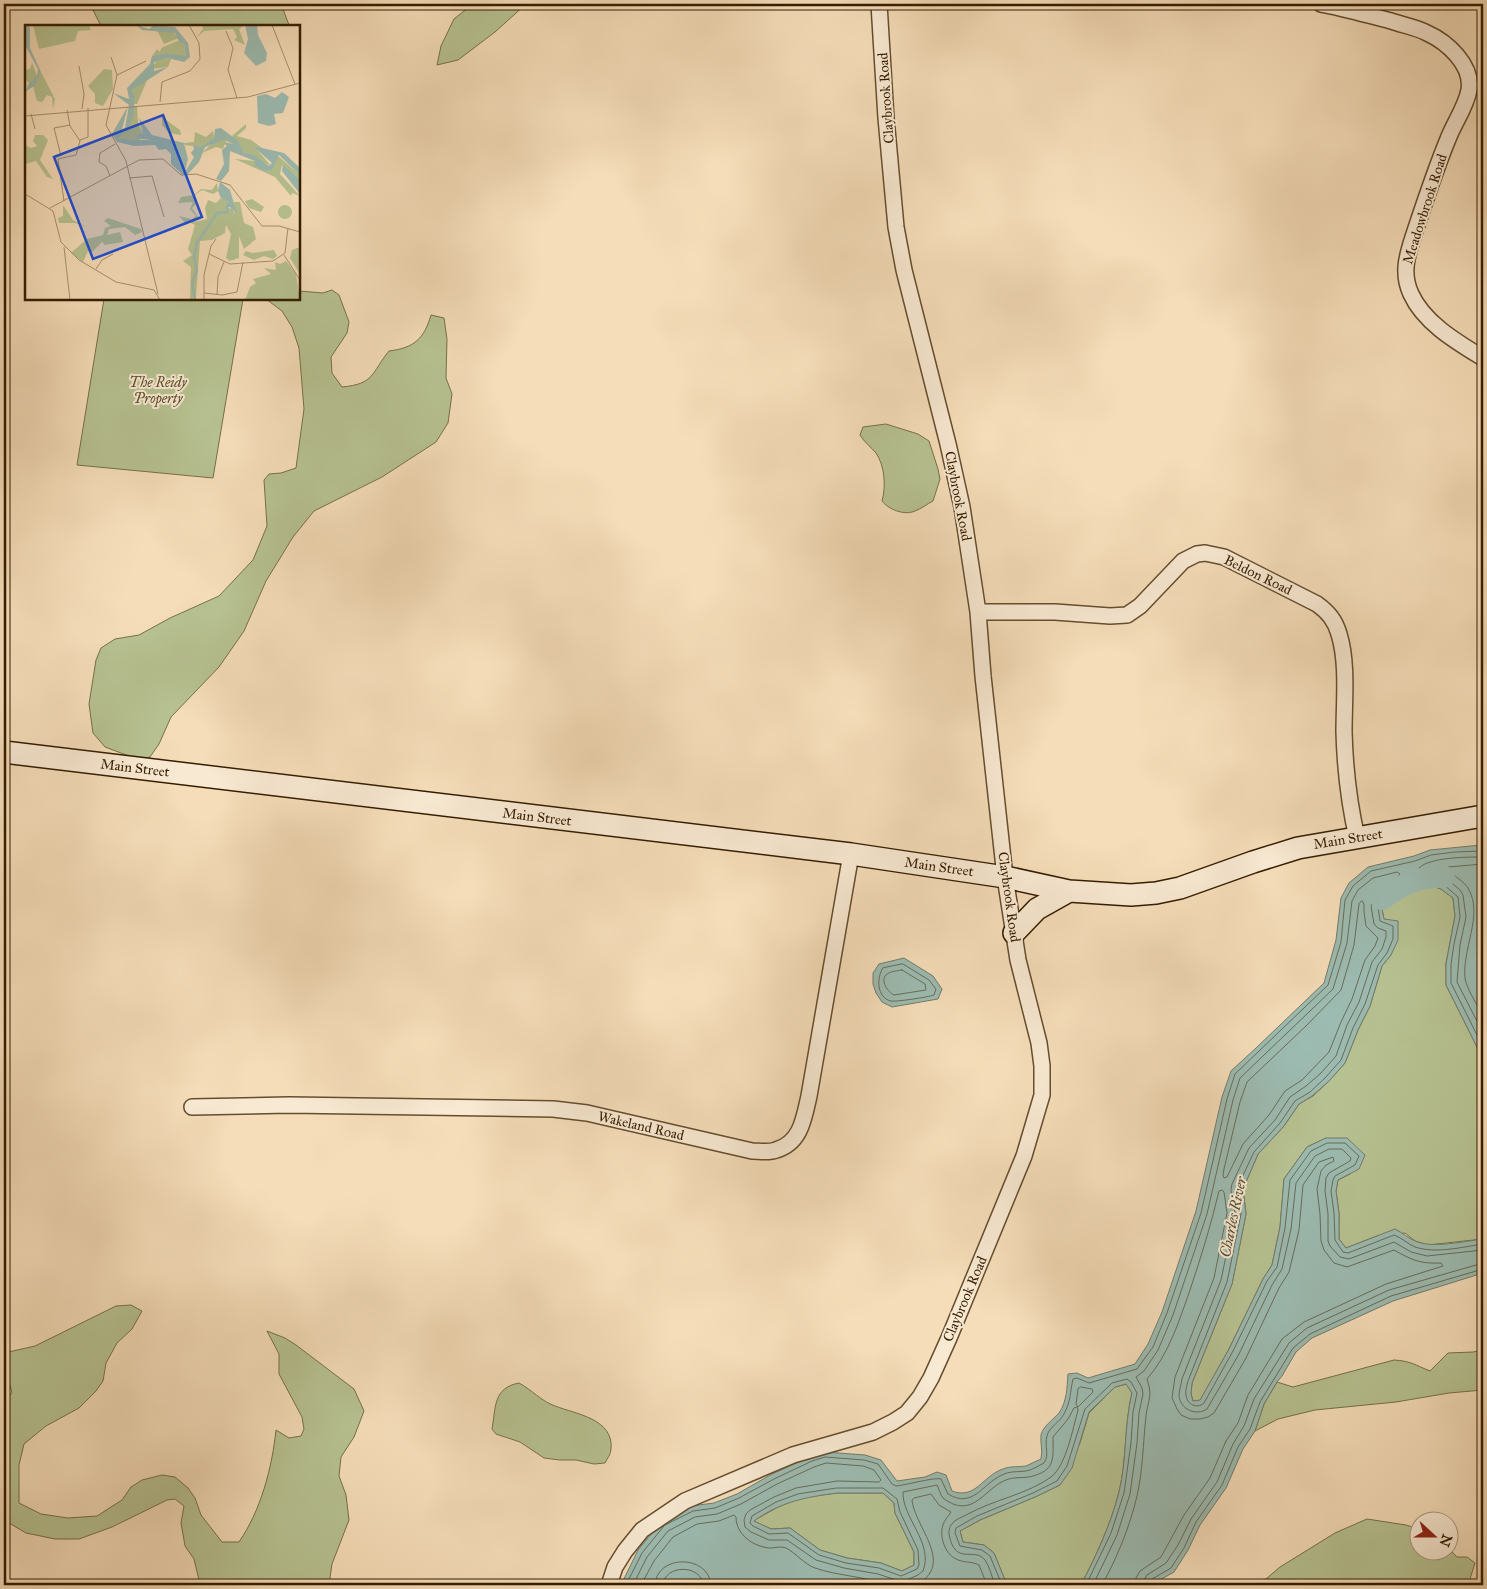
<svg xmlns="http://www.w3.org/2000/svg" width="1487" height="1589" viewBox="0 0 1487 1589" font-family="'IM FELL Great Primer',serif">
	<style>
		.green { fill: #b7c292; stroke: #767049 }
		.water { fill: #9cbbb1; stroke: #737c6a; fill-rule: evenodd }
		.lines { fill: none; stroke-linecap: round; stroke-linejoin: round }
		.shore { stroke: #686c58; stroke-width: 1 }
		.river { stroke: #9cbbb1; stroke-width: 22 }
		.street-casing { stroke: #654d2e; stroke-width: 18 }
		.secondary-casing { stroke: #351d00; stroke-width: 24 }
		.street { stroke: #f8e9d2; stroke-width: 15 }
		.secondary { stroke: #f8e9d2; stroke-width: 21 }
		.labels { text-anchor: middle; dominant-baseline: central; stroke-width: 4; stroke-linejoin: round; paint-order: stroke }
		.street-label { font-size: 14px; fill: #351d00; stroke: #f8e9d2 }
		.park-label { font-size: 14px; font-style: italic; fill: #5c4f2c; stroke: #f8e9d2 }
		.water-label { font-size: 15px; font-style: italic; fill: #544c35; stroke: #f8e9d2 }
		.inset-river { fill: none; stroke: #9cbbb1; stroke-width: 2.5 }
		.inset-road { fill: none; stroke: #a8906f; stroke-width: 1 }
		.view { fill: #1d4ed8; fill-opacity: 0.15; stroke: #1d4ed8; stroke-width: 2.5 }
		.inset-edge { fill: none; stroke: #351d00; stroke-width: 2.5 }
	</style>
	<rect width="100%" height="100%" fill="#f5ddb9"/>
	<filter id="stains"><feTurbulence type="fractalNoise" baseFrequency=".004" numOctaves="4"/><feColorMatrix values="0 0 0 0 .2 0 0 0 0 .09 0 0 0 0 .02 0 0 0 .5 -.17"/></filter>
	<radialGradient id="worn" r=".72"><stop offset=".6" stop-color="#630" stop-opacity="0"/><stop offset="1" stop-color="#630" stop-opacity=".3"/></radialGradient>
	<path class="green" d="M90,4H281L289,25V26H101Z
		M473,4H526L495,32L458,60L437,65L441,46L454,19Z
		M332,290L339,295L349,322L347,333L331,357L332,373L342,387C375,384 371,373 389,351C414,348 424,339 431,315L444,318L447,339L446,378L452,394L448,423L436,442L382,477L314,511L293,537L266,581L244,631L219,667L171,717L159,744L150,757L137,759L105,747L93,733L89,704L96,660L101,648L115,639L139,635L170,618L219,596L253,560L267,526L264,480L269,474L281,473L296,468L304,409L299,348L292,327L282,311L266,299H299V291L323,293Z
		M104,299H243L213,478L77,465Z
		M886,424L918,434L929,441L938,469L940,479L933,501C927,504 921,509 915,511C904,516 888,509 882,501C886,487 885,466 876,453C871,447 864,442 860,435L863,427Z
		M1411,879L1441,889L1453,898L1455,916L1446,963V985L1483,1059V1239L1428,1245L1415,1241L1405,1233L1377,1236L1346,1248L1339,1239V1213L1336,1191L1338,1180L1350,1174L1326,1138L1307,1147L1284,1179L1280,1227L1272,1265L1263,1279L1229,1349L1200,1401H1193L1191,1394L1192,1383L1232,1284L1246,1214L1243,1189L1258,1154L1284,1126L1299,1104L1313,1096L1329,1081L1345,1063L1358,1030L1370,1006L1382,966L1391,955L1382,909L1395,901Z
		M131,1305L142,1311L132,1329L117,1343L106,1363L103,1381L96,1391L79,1408L46,1426L24,1444L19,1465V1503L41,1514L68,1518L97,1516L122,1500L131,1487L142,1480L162,1475L175,1477L188,1488L195,1498L201,1515L222,1542H239C261,1510 272,1468 276,1430L289,1438L301,1436L304,1429L302,1417L279,1374V1354L267,1331L285,1338L296,1345L354,1389L364,1411L354,1437L341,1457L339,1476L346,1495L349,1520L332,1564L329,1585H203L199,1580L194,1559L185,1546L181,1523L184,1506L175,1499L167,1500L112,1527L79,1539H55L26,1533L4,1520V1400L12,1393L10,1385L4,1382V1353L35,1346L116,1306Z
		M1483,1350V1390L1449,1393L1396,1402L1315,1410L1278,1419L1255,1431L1264,1404L1277,1382L1293,1387L1394,1360C1411,1361 1415,1365 1430,1371L1448,1353L1473,1352Z
		M519,1383C532,1390 541,1401 555,1406C576,1414 614,1419 611,1449C611,1454 607,1459 605,1463L594,1464L576,1460H560L544,1458L520,1442L496,1434L492,1429C496,1407 493,1388 519,1383Z
		M1127,1384L1132,1393C1124,1425 1127,1459 1119,1492C1111,1524 1096,1556 1081,1585H1007L994,1553L984,1545L963,1542L960,1531L980,1520L1035,1497L1060,1485L1080,1443L1089,1413L1115,1387Z
		M837,1493H883L894,1503L895,1513L914,1552V1565L902,1571L881,1563L847,1558L820,1550L790,1528L771,1529L753,1521L778,1507L800,1498Z
		M1367,1519L1406,1525L1419,1529L1420,1552H1450V1550L1457,1557H1467L1475,1563L1469,1582L1465,1585H1244L1266,1579L1280,1567L1335,1533Z"/>
	<path class="water" d="M1481,845L1483,847V1059L1446,985V964L1455,916L1453,898L1441,889L1411,879L1395,901L1382,909L1384,919L1398,921V940L1391,955L1382,966L1370,1006L1358,1030L1345,1063L1329,1081L1312,1096L1299,1104L1284,1126L1258,1154L1243,1189L1246,1214L1232,1284L1192,1383L1191,1394L1193,1401L1200,1400L1229,1349L1263,1279L1272,1265L1280,1227L1284,1179L1307,1147L1326,1138H1347L1365,1155L1359,1169L1338,1180L1336,1191L1339,1213V1239L1346,1248L1395,1229C1403,1233 1408,1238 1415,1241C1432,1249 1465,1241 1483,1239V1273L1393,1301L1312,1338L1296,1352L1282,1376L1277,1382L1264,1404L1255,1431L1243,1449L1226,1488L1200,1525L1188,1550L1174,1572L1151,1585H1081C1096,1556 1111,1524 1119,1492C1127,1460 1124,1425 1132,1393L1126,1384L1115,1387L1089,1412L1072,1468L1060,1485L1035,1497L980,1520L960,1531L963,1542L984,1545L994,1553L1007,1585H697L684,1580L670,1585H621L638,1550L661,1522L691,1506L714,1503L737,1494L772,1474L810,1457L825,1452L865,1455L881,1460L897,1481L925,1477L937,1472L946,1475L952,1491C976,1500 982,1476 1003,1469C1010,1466 1019,1467 1026,1466C1031,1464 1036,1461 1041,1459C1043,1450 1040,1442 1041,1435C1043,1426 1053,1420 1059,1413C1067,1401 1067,1388 1068,1374L1077,1373L1088,1378L1135,1364L1148,1344L1162,1312L1196,1211L1222,1097L1231,1071L1256,1048L1324,983L1336,940L1341,898L1349,883L1368,867L1414,856L1430,850ZM837,1493H883L894,1503L895,1513L914,1552V1565L902,1571L881,1563L847,1558L820,1550L790,1528L771,1529L754,1521C780,1502 806,1497 837,1493Z
		M904,958L933,976L942,989L938,999L892,1007L882,1002L876,993L873,984V973L879,964Z"/>
	<g class="lines">
		<path class="shore" d="M1483,857C1467,857 1430,857 1419,868L1420,870L1447,879L1460,890L1463,895L1466,917L1460,945L1457,982L1483,1033
			M1483,864L1448,867L1447,869C1453,876 1465,881 1469,890C1483,915 1462,950 1465,978C1466,988 1478,1006 1483,1016
			M1362,901L1364,904V912L1366,926L1378,938L1375,946L1365,960L1352,999L1341,1022L1329,1052L1302,1080L1285,1091L1269,1115L1243,1144L1227,1177L1224,1178L1223,1175L1224,1169L1240,1102L1247,1082L1307,1025L1341,990L1354,945L1359,904Z
			M903,964L929,980L936,989L934,995C929,997 896,1002 891,1001C877,998 876,978 883,968Z
			M902,970L925,984L926,990L894,995C888,992 880,981 886,975C890,971 897,971 902,970Z
			M1483,1047L1451,983V964L1454,944L1460,917L1458,897L1443,884L1413,875H1409L1391,897L1378,907L1380,921L1393,926V939L1387,953L1378,965L1365,1004L1353,1028L1341,1060L1325,1078L1310,1092L1295,1101L1280,1123L1254,1152L1238,1186L1241,1214L1227,1282L1188,1381C1187,1385 1185,1391 1186,1395C1187,1405 1197,1409 1204,1403L1233,1351L1267,1281L1277,1267L1285,1228L1290,1180L1311,1151L1327,1143H1345L1359,1156L1355,1165L1335,1176L1333,1180L1331,1191L1334,1213L1335,1240L1343,1252L1348,1253L1394,1235C1402,1238 1408,1244 1415,1247C1436,1254 1462,1247 1483,1244
			M1081,1387L1092,1389L1093,1392L1078,1407L1076,1404L1078,1389Z
			M837,1488H883L897,1499L900,1512L918,1550L919,1565L917,1569L901,1576L879,1568L846,1563L819,1555L788,1533L769,1534L753,1526L750,1523L752,1516L776,1502L798,1494Z
			M665,1525L693,1511L715,1508L739,1498L774,1479L812,1461L825,1457L864,1460L878,1464L892,1484L896,1486C906,1485 935,1477 941,1479L948,1494C973,1509 982,1484 1002,1475C1009,1471 1018,1472 1026,1471C1032,1470 1038,1466 1044,1463C1050,1454 1044,1446 1047,1436C1049,1427 1060,1422 1064,1414C1071,1401 1070,1392 1073,1379L1077,1378L1089,1383L1137,1369L1153,1347L1167,1313L1201,1213L1227,1099L1235,1074L1328,985L1341,942L1345,900L1353,886L1371,871L1415,861L1431,855L1455,852L1483,851
			M626,1585L642,1553L664,1526
			M633,1585L647,1557L668,1531L695,1517L717,1514L741,1504L777,1484L814,1467L826,1463L863,1466L874,1470L881,1480L879,1482L837,1481L796,1488L774,1497L750,1510L746,1514L744,1520L745,1527L751,1532L769,1540H787L816,1560L844,1568L878,1574L902,1582L918,1575L923,1571C934,1543 902,1518 903,1492L937,1485C939,1489 940,1494 943,1498C946,1501 950,1502 953,1504C976,1513 987,1487 1006,1480C1013,1477 1021,1478 1029,1477C1056,1471 1053,1459 1053,1437L1068,1419L1074,1408L1077,1407L1078,1410C1073,1428 1066,1466 1051,1477C1028,1494 993,1500 968,1514C963,1517 955,1519 952,1524C949,1527 949,1531 949,1534C955,1567 974,1546 985,1560C990,1567 992,1578 995,1585
			M641,1585L654,1561L673,1537L697,1524L719,1521L734,1515L736,1517C736,1535 754,1547 770,1548C775,1548 781,1546 786,1548C796,1553 804,1564 815,1568C838,1576 864,1576 887,1585
			M655,1585C656,1554 709,1554 711,1585
			M663,1585C664,1564 702,1564 703,1585
			M916,1585C956,1564 915,1528 912,1500L914,1498L931,1494L939,1505L951,1512C949,1516 944,1520 943,1525C939,1536 945,1554 956,1559C963,1563 972,1561 979,1565L987,1585
			M1002,1585L990,1556L982,1550L960,1546L955,1533L956,1528L977,1516L1033,1493L1057,1481L1067,1466L1085,1409L1112,1383L1127,1379L1131,1382L1137,1393L1133,1412L1131,1443L1124,1493L1111,1533L1086,1585
			M1093,1585L1117,1535L1130,1494L1137,1443L1139,1413L1143,1394L1142,1388L1136,1377L1144,1371L1158,1350L1173,1315L1207,1214L1233,1100L1240,1078L1333,989L1347,943L1352,901L1358,890L1373,878L1397,872L1400,874L1392,886L1375,900L1371,906L1374,924L1378,928L1386,931V937L1382,949L1372,962L1359,1002L1347,1025L1336,1056L1321,1073L1306,1086L1290,1097L1275,1120L1249,1148L1232,1184L1231,1190L1235,1213L1221,1280L1182,1379C1181,1385 1179,1391 1179,1396C1181,1410 1196,1416 1207,1409L1239,1354L1272,1285L1282,1269L1291,1229L1296,1183L1315,1156L1329,1149H1342L1351,1158L1350,1161L1329,1173L1326,1178L1325,1191L1328,1214V1241L1330,1246L1340,1257L1349,1259L1394,1242L1411,1252L1427,1256L1483,1250
			M1102,1585C1117,1558 1130,1526 1137,1496C1143,1470 1143,1443 1146,1416C1148,1399 1153,1397 1147,1379C1169,1354 1179,1321 1190,1290C1201,1257 1211,1225 1219,1191L1222,1190L1224,1192L1227,1213L1214,1278L1175,1377L1172,1398L1177,1409L1181,1415L1190,1419H1200L1208,1417L1214,1413L1246,1358L1279,1288L1289,1272L1299,1230L1303,1185L1319,1162L1333,1157L1334,1161L1326,1165L1321,1171L1317,1189L1320,1214L1321,1241L1324,1250L1334,1263L1347,1267L1394,1250C1412,1260 1420,1264 1441,1263L1443,1266L1386,1284L1304,1322L1282,1339L1248,1395L1238,1423L1226,1441L1210,1478L1184,1515L1161,1557L1140,1571L1136,1578L1135,1585
			M1143,1585L1144,1580L1147,1575L1166,1563L1178,1545L1191,1519L1217,1482L1233,1444L1244,1426L1254,1399L1289,1343L1307,1328L1389,1290L1483,1263
			M1149,1585L1152,1579L1171,1568L1184,1548L1196,1522L1222,1485L1238,1447L1250,1429L1260,1402L1293,1348L1310,1334L1391,1296L1483,1269"/>
		<path class="river" d="M1382,899C1403,884 1418,876 1444,877"/>
		<defs>
			<path id="street" d="M1321,4C1345,8 1367,15 1391,21C1402,25 1416,27 1427,33C1447,42 1473,65 1469,90C1466,107 1454,123 1448,139C1436,168 1426,198 1416,228C1409,250 1400,271 1411,294C1424,323 1457,342 1483,358
				M978,612H1055L1110,616L1127,615L1140,606L1183,561L1197,554L1205,553L1224,557L1317,604C1328,612 1335,620 1339,634C1348,663 1344,701 1344,732C1345,769 1349,803 1357,838
				M192,1107L289,1105L553,1109L587,1113L752,1151C759,1151 769,1153 776,1150C801,1143 804,1118 809,1096L851,854
				M609,1585L615,1567L625,1551L642,1530L685,1501L793,1455L873,1432L893,1422L907,1413L920,1397L931,1378L949,1338L1024,1156L1042,1095V1066L1039,1043L1018,960L1005,877L983,676L978,612L962,507L948,444L904,270L896,227L886,118L879,4"/>
			<path id="secondary" d="M4,752L851,854L1005,877L1069,891L1131,895L1156,893L1180,888L1253,862L1298,848L1483,816
				M1014,933L1037,909L1069,891"/>
		</defs>
		<use href="#street" class="street-casing"/>
		<use href="#secondary" class="secondary-casing"/>
		<use href="#street" class="street"/>
		<use href="#secondary" class="secondary"/>
	</g>
	<g class="labels">
		<g class="street-label">
			<text transform="translate(886 98) rotate(-94)">Claybrook Road</text>
			<text transform="translate(1425 209) rotate(-72)">Meadowbrook Road</text>
			<text transform="translate(958 496) rotate(79)">Claybrook Road</text>
			<text transform="translate(1258 575) rotate(26)">Beldon Road</text>
			<text transform="translate(135 768) rotate(7)">Main Street</text>
			<text transform="translate(537 817) rotate(7)">Main Street</text>
			<text transform="translate(1348 839) rotate(-9)">Main Street</text>
			<text transform="translate(939 867) rotate(8)">Main Street</text>
			<text transform="translate(1009 897) rotate(82)">Claybrook Road</text>
			<text transform="translate(641 1126) rotate(13)">Wakeland Road</text>
			<text transform="translate(965 1299) rotate(-67)">Claybrook Road</text>
		</g>
		<g class="park-label">
			<text x="158" y="382">The Reidy<tspan x="158" dy="16">Property</tspan></text>
		</g>
		<g class="water-label">
			<text transform="translate(1233 1217) rotate(-78)">Charles River</text>
		</g>
	</g>
	<g transform="translate(25 25)">
		<rect width="275" height="275" fill="#f5ddb9"/>
		<path d="M8,0H64L66,5L53,6L50,16L14,24ZM177,0H220L214,4L220,20L209,15L212,12L208,4L179,6L172,12L178,4ZM132,5L147,6L154,13L139,19ZM152,16L159,19L161,32L141,28L127,31L132,24L135,27L136,23ZM142,33L146,34L143,42L127,44L131,36ZM7,38L12,51L4,58L1,55L0,45L5,44ZM79,44L87,45L88,64L78,81L70,78V69L63,61ZM16,47L30,74L28,84L27,72L22,70L17,77L12,76L8,61ZM123,53L112,79H108L110,71L107,65ZM108,81H112L113,98L118,109L114,111L115,115H133L117,118L91,114L104,102ZM137,92L155,105L156,110L144,108L137,100ZM221,99V103L212,111L226,115L240,125L229,121L246,141L219,128L207,111ZM170,107L181,112L188,106L189,113L175,122L160,120L159,118L169,117ZM10,110H18L23,115L15,135L28,154L22,152L11,136L0,139V120L6,123L12,121L8,116ZM199,114H203L208,119L201,116L198,124L191,122L177,128L185,120ZM252,130L275,150L273,155L257,140L255,149L275,171L267,168L266,171L250,152L210,134L230,136L239,145H247ZM192,158L193,166L188,169L177,165L170,170L172,178L167,183L173,192L169,197L182,194L180,183L183,175L191,178L196,173L203,175L201,184L207,183L210,189L209,177H215L219,198L228,202L231,214L219,224L214,211V233L205,236L201,233L206,209L201,200L200,208L187,215L175,216L171,272L165,275L166,242L158,236L167,230L163,224L170,200L164,197L162,200L154,191L167,194L171,191L165,184L168,177L153,178L156,172L169,170L176,164L187,165ZM227,174L239,182L236,187L224,183L220,176ZM38,180L48,195L61,202L50,198H34L33,193L38,191ZM253 187a7 7 0 1 1 14 0a7 7 0 1 1-14 0ZM83,193L116,204L117,207L110,210L100,202L84,204L82,210L95,207L98,217L80,220L77,217L66,228L63,226L58,237L46,228L62,214L78,210L80,203L86,201L79,196ZM275,222V249L265,233L267,225ZM249,225L252,231L248,234L239,231L229,235L218,230L221,226L227,228ZM261,236L271,249L275,275H220L225,262L231,258L228,254L246,249L239,243L251,245L250,237L255,239Z" fill="#b7c292"/>
		<path d="M0,0H5V23L16,47L9,61L0,67L4,58L12,51L13,44L0,20ZM111,0L124,4L129,0L150,2L163,18L165,32L159,37L142,33L129,37V46L143,42L107,65L110,71L108,92L104,102L92,114L133,116L111,113L112,110L118,109L114,93L127,110L159,118L163,134L160,147L169,132L166,128L169,124L168,120L175,122L189,113L190,104L196,103L213,116L219,128L229,130L244,141L247,138L228,121L259,128L275,143V150L254,130L247,145L240,146L230,141V136L205,126L204,146L196,156L191,154L199,139L197,125L202,121L198,117L208,119L201,114L180,122L174,137L163,149L158,150L146,139V129L141,124L134,125L130,120L109,121L92,117L87,109L103,81L97,104L100,103L104,80L88,68L104,74L102,63L125,39L127,31L141,28L161,31L159,19L154,17L150,8L117,5ZM220,0H232L233,10L242,28L241,36L231,41L219,28L223,14ZM257,67L264,72L258,88L249,89L251,99L244,101L233,98L232,71L241,69L250,73ZM258,140L275,155V169L257,146ZM195,157L205,165L212,189L205,182L200,184L203,176L196,173L193,166Z" fill="#9cbbb1"/>
		<path class="inset-river" d="M170,275L167,258L172,246L169,233L172,218L192,188L202,187L203,183"/>
		<path class="inset-road" d="M247,0L270,59M201,6L208,23L203,45L212,73M86,32L92,50M121,36L92,50L81,100L101,136L133,269M54,41L59,69L57,84M135,77L137,57L165,46L175,34L174,18L164,0M6,89L10,104M0,91L223,72L275,58M55,115L63,112V83M36,131L29,103L45,100M85,151L81,141L74,137L75,128L90,119M104,153L127,151L139,192M0,169L28,186L36,217L54,235L91,257L129,265L135,275M39,176L33,134L51,130L55,116L45,101L42,85M25,183L114,135L138,134L156,150L171,149L205,160L237,201H254L275,207M39,222L45,275M184,229L205,239L248,236L260,228L263,203M259,230L275,255M71,244L77,235L88,229M179,268L197,270L212,267L218,237M192,270L193,252L199,237M179,275V250L186,221L191,214"/>
		<path class="view" d="M138,90L177,192L68,234L29,132Z"/>
		<rect width="275" height="275" class="inset-edge"/>
	</g>
	<rect width="1487" height="1589" fill="none" stroke="#f5ddb9" stroke-width="20"/>
	<rect x="5" y="5" width="1477" height="1579" fill="none" stroke="#351d00" stroke-width="2.5"/>
	<rect x="10" y="10" width="1467" height="1569" fill="none" stroke="#351d00"/>
	<g transform="translate(1434 1536) rotate(111)"><circle r="24" fill="#f8e9d2" stroke="#aa977e"/>
	<path d="M0-4L9 19L0 12L-9 19Z" fill="#8f2418"/>
	<text y="-8" font-size="14" font-weight="bold" text-anchor="middle" fill="#351d00">N</text>
	</g>
	<rect width="100%" height="100%" filter="url(#stains)"/>
	<rect width="100%" height="100%" fill="url(#worn)"/>
</svg>
